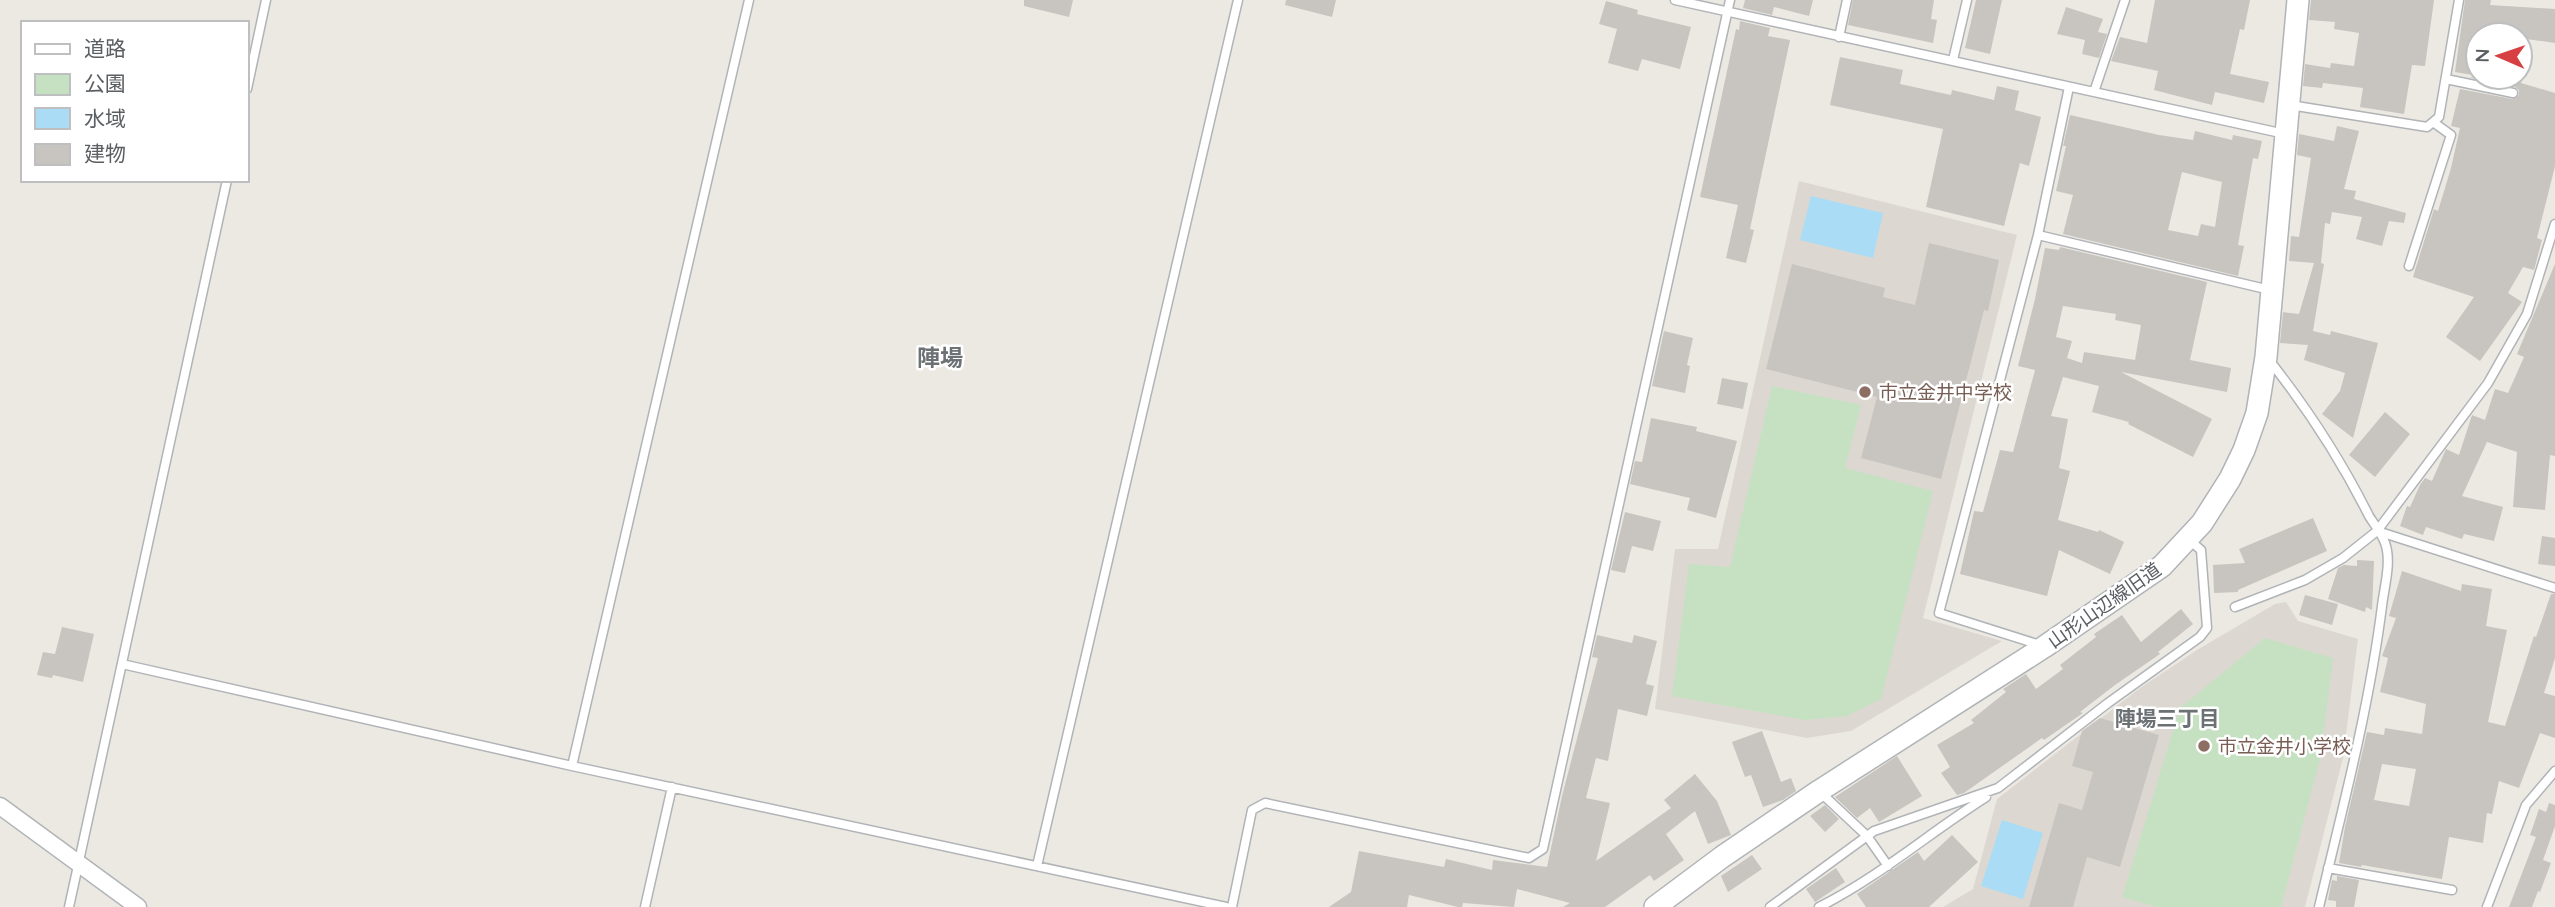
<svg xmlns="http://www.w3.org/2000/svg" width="2555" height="907" viewBox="0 0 2555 907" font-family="Quicksand,'Noto Sans JP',sans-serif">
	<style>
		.education { fill: #dcd8d1 }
		.green { fill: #c5e1c2 }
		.water { fill: #aadcf5 }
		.building { fill: #c8c4c0; fill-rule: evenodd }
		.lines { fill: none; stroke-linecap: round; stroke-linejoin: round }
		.service-casing { stroke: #b0b4b7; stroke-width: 11 }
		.minor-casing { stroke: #b0b4b7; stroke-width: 19 }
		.tertiary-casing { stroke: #b0b4b7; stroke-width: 24 }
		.service { stroke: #fff; stroke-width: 8 }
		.minor { stroke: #fff; stroke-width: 16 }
		.tertiary { stroke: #fff; stroke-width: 21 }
		.education-dot { fill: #8d6e63; stroke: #fff; stroke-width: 2.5 }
		.labels { text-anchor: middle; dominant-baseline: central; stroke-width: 5; stroke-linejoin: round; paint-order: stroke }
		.education-label { font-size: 19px; fill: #785e54; stroke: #fff; text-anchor: start }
		.street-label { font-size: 19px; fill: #5b5f62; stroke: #fff }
		.neighbourhood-label { font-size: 21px; font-weight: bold; fill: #6c7174; stroke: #fff }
		.quarter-label { font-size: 23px; font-weight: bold; fill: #6c7174; stroke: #fff }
	</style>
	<rect width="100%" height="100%" fill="#ece9e3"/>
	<path class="education" d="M1799,181L2017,235L1923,618L2002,641L1851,731L1807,738L1655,709L1675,549H1718Z
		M2286,602L2298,621L2358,639L2343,758L2305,907H1943L1973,889L1997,799L2140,688L2197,650L2275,604Z"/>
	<path class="green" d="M1772,386L1861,405L1845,468L1933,491L1881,699L1847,716L1805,720L1672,696L1689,564L1730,567Z
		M2265,638L2333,658L2320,759L2281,907H2157L2122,897L2180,708Z"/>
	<path class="water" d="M1811,196L1883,213L1873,258L1800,240Z
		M2002,820L2043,833L2023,899L1981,886Z"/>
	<path class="building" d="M1024,0H1073L1069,17L1024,6Z
		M1286,0H1336L1332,17L1285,5Z
		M1745,0H1813L1809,16L1774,7L1772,15L1743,8Z
		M1853,0H1934L1931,19L1937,20L1933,43L1848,25Z
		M1976,0H2002L1990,54L1965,48Z
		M2155,0H2250L2244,30L2240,29L2230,74L2269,82L2264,103L2215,92L2212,105L2154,90L2158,71L2111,61L2120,37L2147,43Z
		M2311,0H2434L2425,66L2412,65L2404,114L2360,107L2363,88L2323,83L2322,88L2303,86L2305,64L2330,68L2331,63L2354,66L2359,33L2334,29L2335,22L2309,20Z
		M2465,0H2491L2490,5L2555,9V43L2520,38V35H2478V51L2473,75L2455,72Z
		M1606,1L1638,10L1637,14L1691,27L1680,69L1642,59L1638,71L1608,63L1617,29L1599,24Z
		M2066,7L2103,19L2098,32L2107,34L2099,58L2082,54L2085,40L2057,34Z
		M1740,21L1770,28L1768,36L1790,40L1750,229L1754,230L1746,263L1726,258L1738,205L1700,197L1736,29L1739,30Z
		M1840,57L1903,70L1900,84L1951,95L1952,90L1994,100L1997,86L2019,91L2015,110L2041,117L2029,166L2020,163L2004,226L1926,207L1943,129L1830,105Z
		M2469,77H2522L2521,83L2555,93V166L2537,238L2542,240L2534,270L2523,267L2508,293L2522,302L2480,361L2446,337L2474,297L2413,277L2434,209L2438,211L2451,168L2460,128L2451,126L2460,89L2512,99L2519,95V90L2515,87Z
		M2070,115L2159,135L2193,140L2195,131L2232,140L2233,135L2262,141L2258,159L2253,158L2238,245L2244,246L2238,276L2063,234L2073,195L2056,191L2066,146H2063ZM2182,172L2222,182L2215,227L2201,224L2198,236L2168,230Z
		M2337,126L2359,131L2344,189L2356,191L2354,199L2406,213L2404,223L2389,221L2382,246L2356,239L2362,217L2332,212L2330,224L2325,223L2321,263L2324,264L2313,331L2330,335L2331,331L2378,343L2353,438L2322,414L2340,391L2345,373L2304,360L2308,345L2280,343L2283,312L2299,314L2314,263L2289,261L2291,236L2299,237L2311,158L2297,155L2299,134L2334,141Z
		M1929,243L1999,260L1988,311L1984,310L1941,479L1861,458L1877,397L1766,369L1792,264L1885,288L1883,297L1915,305Z
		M2060,247L2207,282L2190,360L2231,368L2227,392L2121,372L2212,419L2193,457L2128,424L2129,422L2092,412L2099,386L2063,377L2051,416L2068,419L2059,468L2070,471L2058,520L2098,532L2099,530L2124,542L2110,574L2059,550L2047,596L1960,574L1974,511L1983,512L2000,450L2013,452L2035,370L2018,366L2035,299L2045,248L2059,250ZM2063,306L2116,314L2115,320L2141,325L2135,360L2084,352L2082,363L2067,358L2072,341L2056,337Z
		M2555,264V456L2550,455L2545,510L2513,507L2517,452L2487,442L2462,496L2503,507L2494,541L2464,534L2462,539L2426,527L2423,535L2400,526L2407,506L2410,507L2420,485L2425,478L2432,481L2446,449L2459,455L2472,415L2485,420L2495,389L2508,393L2524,357L2517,354Z
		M1664,331L1693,338L1687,365L1690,366L1685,393L1652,386Z
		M1722,378L1748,383L1743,409L1717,404Z
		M2385,412L2410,434L2375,477L2349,455Z
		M1651,418L1697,427L1696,431L1737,441L1716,518L1687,510L1690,498L1630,484L1635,461L1642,462Z
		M1625,512L1661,521L1653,551L1632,546L1625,573L1611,570Z
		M2313,518L2327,551L2238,590V592L2214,593L2213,565L2245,563L2239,549Z
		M2542,536L2555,538V566L2538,564Z
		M2357,560L2374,561L2372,610L2366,607L2365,612L2328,599L2338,568L2344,565L2357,566Z
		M2402,571L2461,591L2462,584L2492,589L2486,626L2507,630L2488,722L2505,726L2534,636L2536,637L2551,594H2555V658L2544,693L2555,696V738L2540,733L2519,788L2499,781L2492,814L2487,813L2483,843L2449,837L2442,879L2362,865L2361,867L2339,863L2345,827L2367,732L2384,735L2385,728L2422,734L2426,704L2380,692L2388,658L2382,656L2396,618L2389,616ZM2382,764L2416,769L2409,806L2374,800Z
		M2305,595L2338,604L2332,625L2299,615Z
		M2181,609L2193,624L2158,652L2160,654L2115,685L2080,712L2083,713L2044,740L2042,738L1964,793L1957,795L1941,773L1950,767L1937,745L1974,723L1971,720L2006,692L2003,689L2026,674L2036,689L2063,669L2060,665L2096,637L2094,634L2122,615L2141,642Z
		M62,627L94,634L83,682L53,675L52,678L37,675L43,652L55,654Z
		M1597,635L1632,643L1634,635L1657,641L1646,684L1654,686L1647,716L1618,709L1608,761L1596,758L1586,798L1610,803L1596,861L1671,808L1664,800L1695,774L1717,801L1731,835L1708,844L1695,811L1666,834L1684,860L1654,881L1650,875L1605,907H1563L1570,903L1517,889L1514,907L1463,903L1462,907H1458L1409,895L1407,907H1329L1351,892L1359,851L1444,867L1446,859L1492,870L1493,860L1547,867L1562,796L1598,658L1592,657Z
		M2100,718L2159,735L2120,867L2087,857L2073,907H2029L2059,803L2082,810L2093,772L2072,766L2082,731Z
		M1762,731L1781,782L1791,778L1796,791L1783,800L1763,807L1751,775L1745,777L1732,742Z
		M1897,756L1922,796L1879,822L1870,808L1857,818L1835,797Z
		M2549,803L2555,805V826L2543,860L2551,863L2540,892L2538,891L2532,907H2509L2536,837L2530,835L2539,809L2546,812Z
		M1825,805L1839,819L1825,832L1810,816Z
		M1952,835L1978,862L1929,907H1866L1857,894L1918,852L1924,861Z
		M1752,855L1762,869L1728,892L1721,876Z
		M1836,868L1845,882L1815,902L1806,889Z
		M2337,876L2359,880L2354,907H2336V901L2328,900L2332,880L2337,881Z"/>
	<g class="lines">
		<defs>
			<path id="service" d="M1675,0L2285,134
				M1839,37L1847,0
				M1953,60L1967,0
				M2446,79L2513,93
				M247,89L266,0
				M2094,92L2125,0
				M2290,105L2427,127L2439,117L2459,0
				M2038,235L2270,290
				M2409,266L2451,135L2433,122
				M2269,360C2308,409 2341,460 2369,516C2374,524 2382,534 2385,543C2392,561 2384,588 2382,606C2369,708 2343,807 2319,907
				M2377,531L2555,588
				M2235,607L2305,580L2343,558L2377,531L2488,383L2527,314L2555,224
				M2040,645L1939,613L2038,235L2069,87
				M122,664L572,766L1226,907
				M572,766L749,0
				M1819,791L1867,836L1888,866
				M1037,866L1238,0
				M2328,868L2452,890
				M69,907L227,180
				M645,907L672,787
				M1232,907L1252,810L1265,803L1529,858L1543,849L1730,0
				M1770,907L1874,831L1998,788L2108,703L2200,637L2207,628L2201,550L2188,539
				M1819,907C1879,877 1929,833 1986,797
				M2487,907L2526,805L2555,771"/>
			<path id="minor" d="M0,806L138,907"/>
			<path id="tertiary" d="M1655,907L1722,857L1819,791L2044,647L2162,566L2202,523L2230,479L2244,450L2257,413L2266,357L2298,0"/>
		</defs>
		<use href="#service" class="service-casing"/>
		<use href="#minor" class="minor-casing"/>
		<use href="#tertiary" class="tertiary-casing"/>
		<use href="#service" class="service"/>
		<use href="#minor" class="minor"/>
		<use href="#tertiary" class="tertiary"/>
	</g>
	<g class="education-dot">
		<circle cx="1865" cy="392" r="7"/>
		<circle cx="2204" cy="746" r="7"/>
	</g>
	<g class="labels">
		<g class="education-label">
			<text x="1879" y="392">市立金井中学校</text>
			<text x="2218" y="746">市立金井小学校</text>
		</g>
		<g class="street-label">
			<text transform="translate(2104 605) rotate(-35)">山形山辺線旧道</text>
		</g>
		<g class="neighbourhood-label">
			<text x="2167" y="718">陣場三丁目</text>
		</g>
		<g class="quarter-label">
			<text x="940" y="357">陣場</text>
		</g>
	</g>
	<rect x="21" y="21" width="228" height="161" fill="#ffffff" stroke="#bdbfc0" stroke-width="2"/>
	<rect x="35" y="44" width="35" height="10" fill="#ffffff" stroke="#bdbfc0" stroke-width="2"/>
	<text x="84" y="56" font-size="21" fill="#5b5f62">道路</text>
	<rect x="35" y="74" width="35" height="21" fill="#c5e1c2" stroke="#bdbfc0" stroke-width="2"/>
	<text x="84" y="91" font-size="21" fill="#5b5f62">公園</text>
	<rect x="35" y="108" width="35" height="21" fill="#aadcf5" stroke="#bdbfc0" stroke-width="2"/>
	<text x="84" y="126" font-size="21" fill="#5b5f62">水域</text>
	<rect x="35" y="144" width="35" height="21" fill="#c8c4c0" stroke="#bdbfc0" stroke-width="2"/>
	<text x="84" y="161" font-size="21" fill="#5b5f62">建物</text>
	<g transform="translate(2499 56) rotate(272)"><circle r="33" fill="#ffffff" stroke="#bdbfc0" stroke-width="2"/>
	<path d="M0-5L12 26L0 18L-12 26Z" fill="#d64042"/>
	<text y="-10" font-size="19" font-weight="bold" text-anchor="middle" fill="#5b5f62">N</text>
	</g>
</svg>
